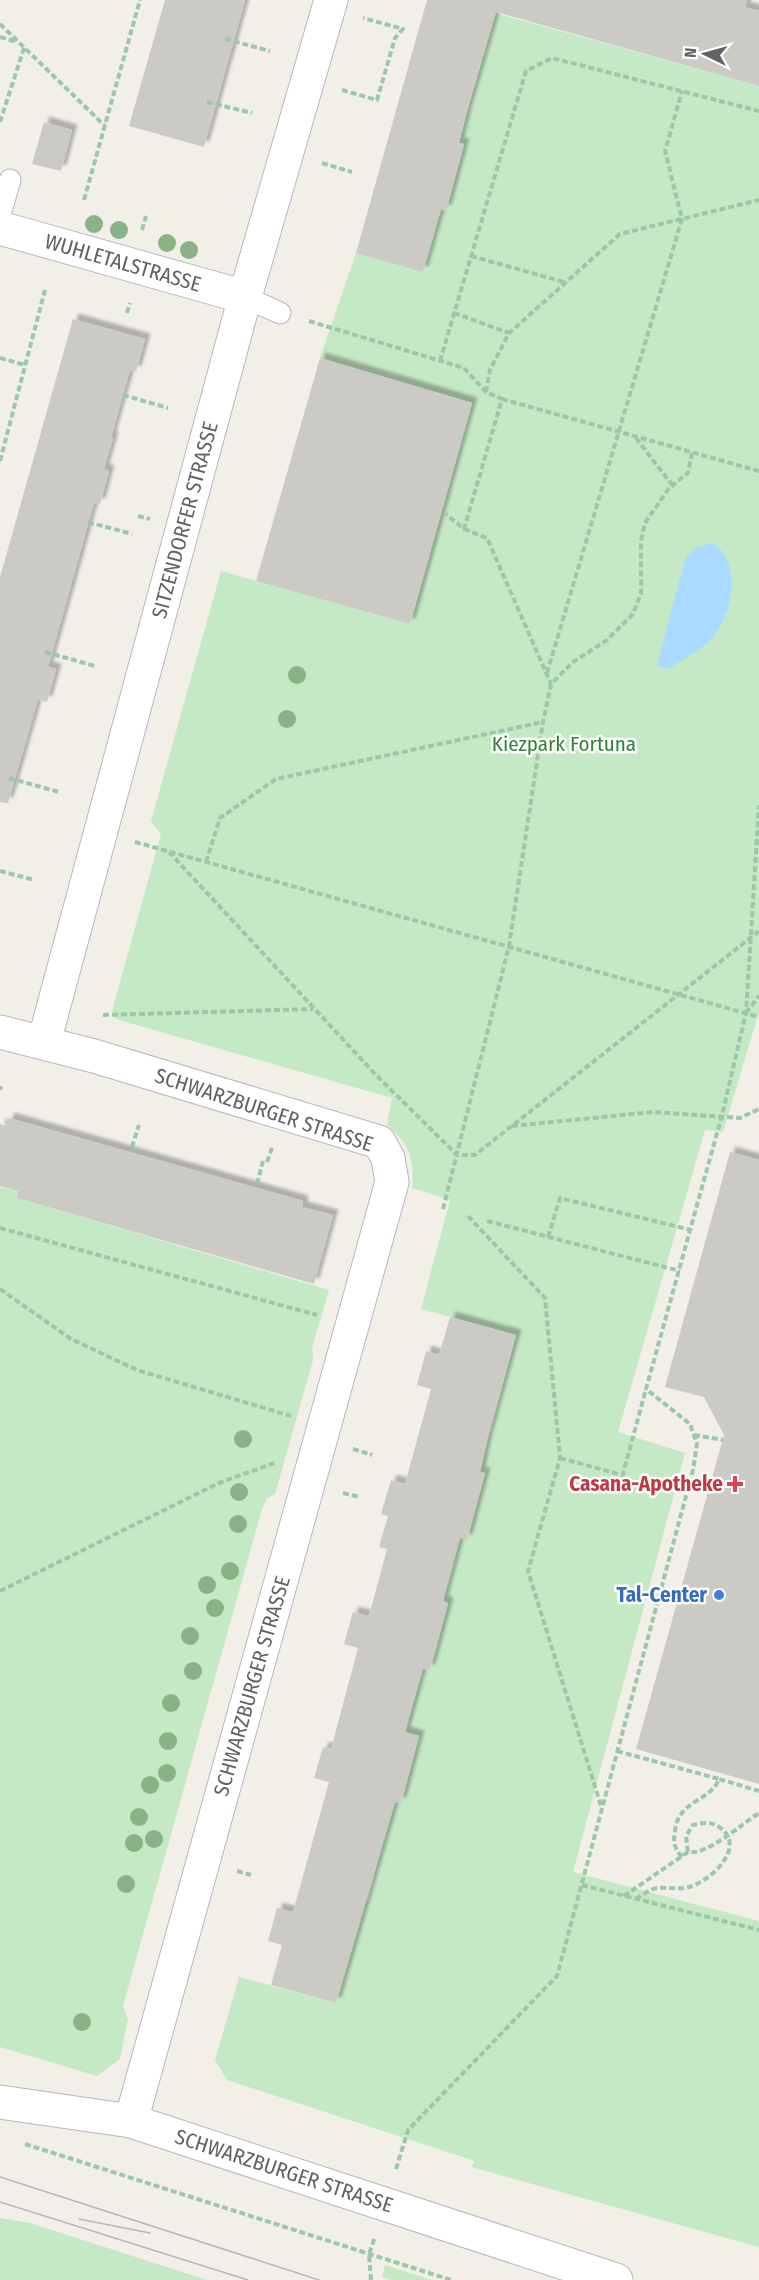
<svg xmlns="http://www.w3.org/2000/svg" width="759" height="2280" viewBox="0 0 759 2280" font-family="'Fira Sans Condensed',sans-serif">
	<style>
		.green { fill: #c5e8c5 }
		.water { fill: #aadaff }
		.building { fill: #cccac5; filter: url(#shadow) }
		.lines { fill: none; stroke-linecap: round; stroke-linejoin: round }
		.service-casing { stroke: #b5b8bc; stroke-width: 23 }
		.minor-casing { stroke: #b5b8bc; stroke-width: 35 }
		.path { stroke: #9cc7a9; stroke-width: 4; stroke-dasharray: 6 3; stroke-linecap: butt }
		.service { stroke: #fff; stroke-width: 21 }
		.minor { stroke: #fff; stroke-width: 33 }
		.tram { stroke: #b6b7b8; stroke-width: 1.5 }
		.tree { fill: #89b387 }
		.health-dot { fill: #e0444e; stroke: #fff; stroke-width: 2 }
		.shop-dot { fill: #3f7fe0; stroke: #fff; stroke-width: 2 }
		.labels { text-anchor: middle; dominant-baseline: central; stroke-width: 5; stroke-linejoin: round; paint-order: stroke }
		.street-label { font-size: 21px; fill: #5f6368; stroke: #fff }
		.park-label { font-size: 21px; fill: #348238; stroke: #fff }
		.health-label { font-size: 21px; font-weight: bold; fill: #be3a42; stroke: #fff; text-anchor: end }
		.shop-label { font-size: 21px; font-weight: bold; fill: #366cbe; stroke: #fff; text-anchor: end }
	</style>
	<defs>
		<filter id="shadow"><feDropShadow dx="5.5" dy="-5.5" stdDeviation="1.5" flood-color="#0004"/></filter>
	</defs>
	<rect width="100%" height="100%" fill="#f1efe8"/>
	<path class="green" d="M495,13L759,86V1012L723,1132L705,1130L618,1432L685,1453L573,1872L759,1921V2247L471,2167L475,2161L227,2080L215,2060L239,1977L336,2003L365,1899L368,1900L393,1801L401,1803L419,1736L402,1731L423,1669L430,1670L448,1603L443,1601L459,1537L467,1539L485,1474L480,1472L516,1335L421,1309L450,1200L412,1188C415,1159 409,1144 387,1125L392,1098L119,1020L114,1017L112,1011L161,834L151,821L221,571L410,624L472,403L320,358L356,253L423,271L439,208L446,210L464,145L459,143Z
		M0,1187L18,1191L17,1198L329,1290L312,1348L313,1360L275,1494L267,1498L262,1509L123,2006L128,2019L120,2059L97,2076L0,2047Z
		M0,2218L30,2223L207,2280H0Z
		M385,2265L432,2280H392L382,2277Z"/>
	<path class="water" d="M713,543C742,563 733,611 714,636C704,649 682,659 669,669L657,666L685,559L696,547Z"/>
	<path class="building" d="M165,0H245L204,147L129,126Z
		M427,0H747L745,7L759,11V86L496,12L467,110L459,143L464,144L446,211L441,209L423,272L356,253Z
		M44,122L72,130L61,171L32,164Z
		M73,319L145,339L136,372L130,370L111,437L113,438L104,469L109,471L100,504L94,503L48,667L56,669L47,702L38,699L8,803L0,802V577Z
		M320,358L472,403L410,624L256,581Z
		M9,1118L303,1201L302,1207L333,1215L314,1284L17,1198L18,1191L0,1186V1124L6,1126Z
		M730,1152L759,1160V1784L636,1749L724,1435L704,1397L665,1387Z
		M450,1317L516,1335L487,1439L480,1472L485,1473L467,1540L460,1538L443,1601L448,1603L430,1670L423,1668L405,1732L419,1736L401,1803L395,1802L336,2003L271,1985L282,1945L268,1941L277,1908L293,1912L329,1782L314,1778L323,1747L331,1749L358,1648L344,1644L353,1612L369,1616L387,1549L379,1547L388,1516L381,1514L391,1480L405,1484L431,1389L417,1385L426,1351L439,1355Z"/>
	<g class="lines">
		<defs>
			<path id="service" d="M0,214L10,180
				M245,297L280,313"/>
			<path id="minor" d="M0,228L245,297
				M0,1032L94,1056L379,1142L388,1158L392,1182L131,2121
				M44,1042L245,297L331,0
				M0,2102L131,2121L616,2280"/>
		</defs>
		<use href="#service" class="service-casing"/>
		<use href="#minor" class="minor-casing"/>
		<path class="path" d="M0,24L105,126
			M0,37L17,42
			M225,39L270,51
			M342,90L377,100L395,38L403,29L363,18
			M207,102L252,113
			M0,122L24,48
			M322,163L352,172
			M84,200L140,0
			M142,230L146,216
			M471,256L564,282
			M127,313L130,303
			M454,313L509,333
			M309,321L464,368L486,392L502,399L464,529L446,514
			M0,358L25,365
			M440,361L526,71L552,58L759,111
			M486,392L490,370L509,333L620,234L759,200
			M123,395L168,408
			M502,399L759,471
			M636,438L672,485
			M0,461L45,290
			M138,516L150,519
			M88,522L132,534
			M464,529L487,538L551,684
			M45,652L95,666
			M547,673L682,219L665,151L682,91
			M9,778L59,792
			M135,842L759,1017
			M169,852L376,1075L457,1155H475L759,931
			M206,862L220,818L276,779L543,722
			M0,871L35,880
			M746,1013L759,996
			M103,1015L313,1009
			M0,1090L1,1086
			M512,1126L653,1112L740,1118L759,1109
			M132,1147L139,1125
			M267,1162L273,1145
			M257,1184L263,1161
			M443,1209L509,946L543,722L551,684L573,662L607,640L633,614L641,593V541L645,523L669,488L688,473L692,453
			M468,1216L545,1298L560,1458L528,1571L601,1806
			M487,1221L680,1271
			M0,1228L317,1315
			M548,1237L560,1198L691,1230
			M0,1289L71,1339L137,1370L291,1416
			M694,1435L723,1440
			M353,1449L372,1455
			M560,1458L622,1475
			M620,1485L646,1389
			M343,1493L360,1497
			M0,1591L219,1483L277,1462
			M617,1751L719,1779
			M682,1857C674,1848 673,1842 675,1831C678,1800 711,1801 719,1779L759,1791
			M237,1871L251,1875
			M582,1885L759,1930
			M624,1896L688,1852C706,1856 742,1824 759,1813
			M636,1899C642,1895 650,1889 657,1888C668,1887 679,1890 689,1887C711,1881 748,1846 719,1827C711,1821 702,1823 693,1825L686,1836L688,1852
			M25,2144L451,2280
			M396,2169L408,2130L557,1976L693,1470L697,1444L690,1424L646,1389L722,1115L746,1013L759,805
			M371,2280L369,2254L375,2237"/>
		<use href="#service" class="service"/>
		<use href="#minor" class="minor"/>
		<path class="tram" d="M0,2177L319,2280
			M0,2202L248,2280
			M79,2219L150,2233"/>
	</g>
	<g class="tree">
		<circle cx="94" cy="224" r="9"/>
		<circle cx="119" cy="230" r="9"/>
		<circle cx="167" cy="243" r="9"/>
		<circle cx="189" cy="250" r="9"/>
		<circle cx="297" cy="675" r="9"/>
		<circle cx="287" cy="719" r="9"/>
		<circle cx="243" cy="1439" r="9"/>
		<circle cx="239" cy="1492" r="9"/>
		<circle cx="238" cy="1524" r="9"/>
		<circle cx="230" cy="1571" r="9"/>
		<circle cx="207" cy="1585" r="9"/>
		<circle cx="215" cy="1608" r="9"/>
		<circle cx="190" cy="1636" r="9"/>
		<circle cx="193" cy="1671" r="9"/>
		<circle cx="171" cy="1703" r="9"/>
		<circle cx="168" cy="1741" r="9"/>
		<circle cx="167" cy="1773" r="9"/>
		<circle cx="150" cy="1785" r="9"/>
		<circle cx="139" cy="1817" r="9"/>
		<circle cx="154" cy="1839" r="9"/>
		<circle cx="134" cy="1843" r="9"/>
		<circle cx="126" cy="1884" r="9"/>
		<circle cx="82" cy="2022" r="9"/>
	</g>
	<path class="health-dot" d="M732 1475h6v6h6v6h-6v6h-6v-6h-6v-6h6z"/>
	<circle class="shop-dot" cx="719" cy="1595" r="6"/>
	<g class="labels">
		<g class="street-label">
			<text transform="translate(123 263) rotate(16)">WUHLETALSTRASSE</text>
			<text transform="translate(185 520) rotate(-75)">SITZENDORFER STRASSE</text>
			<text transform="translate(264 1110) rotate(18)">SCHWARZBURGER STRASSE</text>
			<text transform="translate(252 1686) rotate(-74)">SCHWARZBURGER STRASSE</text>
			<text transform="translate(284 2171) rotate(18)">SCHWARZBURGER STRASSE</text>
		</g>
		<g class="park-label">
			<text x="564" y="744">Kiezpark Fortuna</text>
		</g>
		<g class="health-label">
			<text x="723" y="1484">Casana-Apotheke</text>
		</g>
		<g class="shop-label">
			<text x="707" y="1595">Tal-Center</text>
		</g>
	</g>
	<g transform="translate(705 54) rotate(275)" stroke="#ffffff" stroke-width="4.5" paint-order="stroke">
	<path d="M0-4.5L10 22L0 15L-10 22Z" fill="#5f6368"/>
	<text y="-9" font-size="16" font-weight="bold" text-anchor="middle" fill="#5f6368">N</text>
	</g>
</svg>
